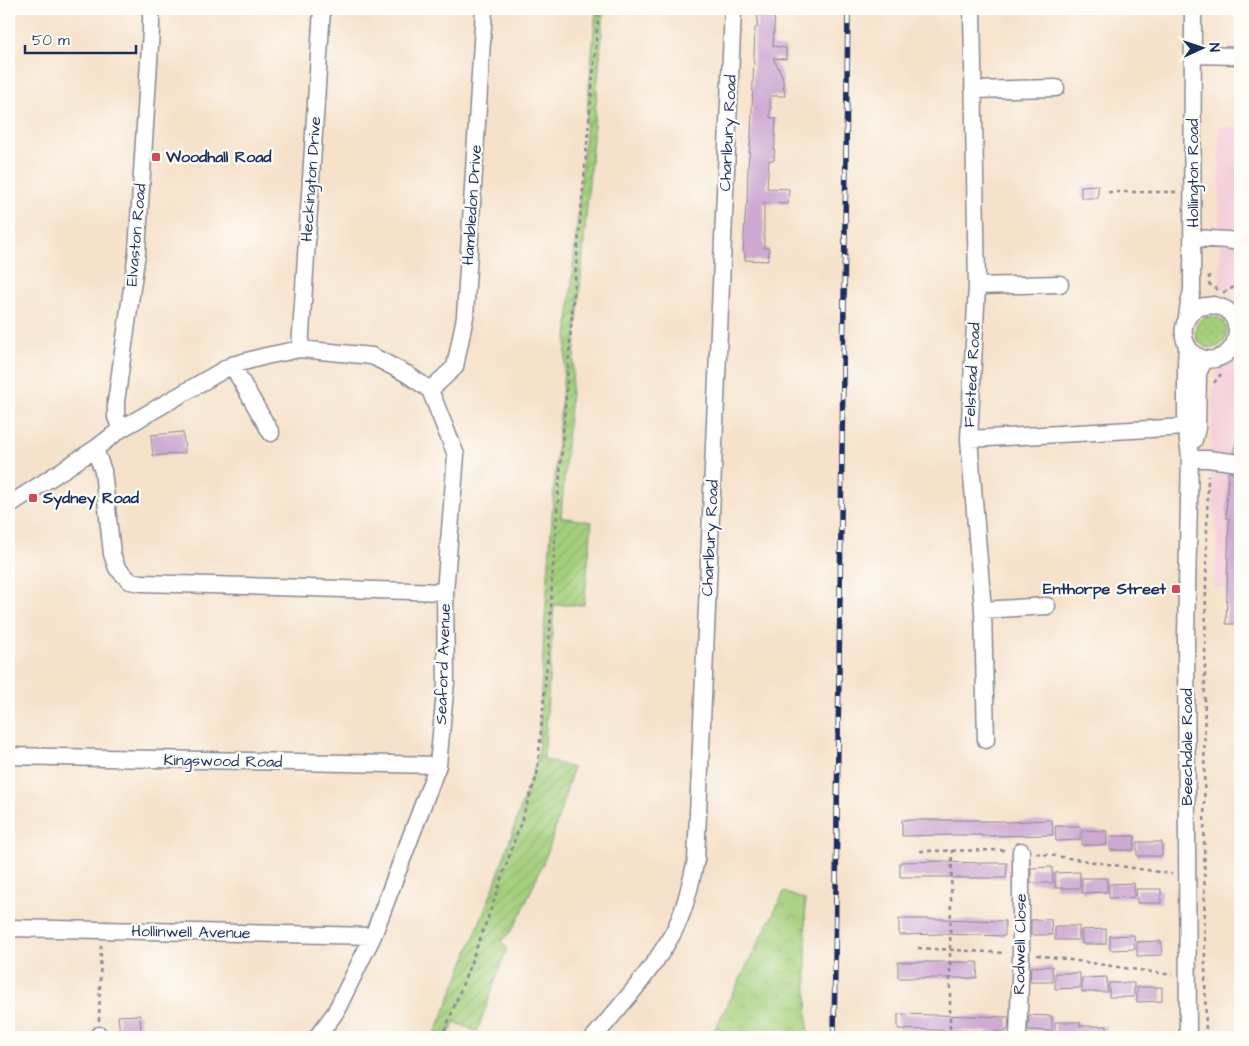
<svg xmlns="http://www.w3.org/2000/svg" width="1249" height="1046" viewBox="0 0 1249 1046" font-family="'Architects Daughter',sans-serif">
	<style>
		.built { fill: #f5cfda }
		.grass { fill: url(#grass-dots); stroke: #607f6d }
		.park { fill: url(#park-crowns); stroke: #607f6d }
		.garden { fill: url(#garden-furrows); stroke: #607f6d }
		.building { fill: #cea9d1 }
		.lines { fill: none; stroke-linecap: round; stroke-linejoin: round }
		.minor-casing { stroke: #888894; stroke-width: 19 }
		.path { stroke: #888894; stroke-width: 2.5; stroke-dasharray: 4 4; stroke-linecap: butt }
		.minor { stroke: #fff; stroke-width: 16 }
		.rail-casing { stroke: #1b2f5e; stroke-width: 5.5 }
		.rail { stroke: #fdfcf7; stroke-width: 4; stroke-dasharray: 11; stroke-linecap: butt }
		.poi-dot { fill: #d1495b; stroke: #fdfcf7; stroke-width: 2 }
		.labels { text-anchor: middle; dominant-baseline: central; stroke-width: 4.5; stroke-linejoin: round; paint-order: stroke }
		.street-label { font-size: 16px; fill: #1b2f5e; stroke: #fdfcf7 }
		.poi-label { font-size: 16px; font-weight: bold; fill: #1b2f5e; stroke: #fdfcf7; text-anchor: start }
	</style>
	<defs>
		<pattern id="grass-dots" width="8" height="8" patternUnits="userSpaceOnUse" patternTransform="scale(1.25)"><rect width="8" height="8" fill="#a4cf7c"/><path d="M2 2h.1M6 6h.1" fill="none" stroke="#8db26e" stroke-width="1.8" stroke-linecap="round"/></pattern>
		<pattern id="park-crowns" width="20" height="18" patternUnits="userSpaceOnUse" patternTransform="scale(1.25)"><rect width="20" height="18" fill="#a4cf7c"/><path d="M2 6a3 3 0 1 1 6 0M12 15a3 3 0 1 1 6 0" fill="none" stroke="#8db26e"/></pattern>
		<pattern id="garden-furrows" width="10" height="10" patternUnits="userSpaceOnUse" patternTransform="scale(1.25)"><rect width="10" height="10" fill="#a4cf7c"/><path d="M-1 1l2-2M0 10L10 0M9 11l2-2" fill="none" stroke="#8db26e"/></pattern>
	</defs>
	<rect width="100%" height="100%" fill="#fdfcf7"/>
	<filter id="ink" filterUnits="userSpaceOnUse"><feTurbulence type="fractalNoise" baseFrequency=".02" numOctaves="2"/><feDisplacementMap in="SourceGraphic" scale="10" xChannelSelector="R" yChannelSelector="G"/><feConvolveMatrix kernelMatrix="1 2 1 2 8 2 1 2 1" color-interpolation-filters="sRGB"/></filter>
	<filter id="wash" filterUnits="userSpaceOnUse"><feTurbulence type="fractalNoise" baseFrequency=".0096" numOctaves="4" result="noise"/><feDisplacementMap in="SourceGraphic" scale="20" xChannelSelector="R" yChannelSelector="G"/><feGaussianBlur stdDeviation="1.12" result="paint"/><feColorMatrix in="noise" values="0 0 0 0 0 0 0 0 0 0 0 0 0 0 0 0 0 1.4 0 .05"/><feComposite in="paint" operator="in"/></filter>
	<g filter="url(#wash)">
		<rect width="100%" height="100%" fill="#f6e2cb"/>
		<path class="built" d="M1219,127H1240V290L1238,287L1232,291L1220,288Z
			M1240,359V588L1213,587L1218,541L1212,497L1211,448L1213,393L1217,370L1236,360Z"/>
		<path class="grass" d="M1195 332a16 16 0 1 1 32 0a16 16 0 1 1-32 0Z"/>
		<path class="park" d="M784,892L805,900L808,1037H711Z"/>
		<path class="garden" d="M596,9H604C590,178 574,348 561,517L592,522L584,605H554L544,759L573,768L549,849L522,912L513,929L501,942L507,948L477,1032L455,1022L447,1037H432L438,1027L493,889L538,757L544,631L556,461Z"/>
		<g id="blocks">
			<path class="building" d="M758,9H775L773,46L786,48V59L773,58L782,75L785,96H770V118H776L774,160H769L767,188L789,189L788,204L764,203V248H769L768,261L745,260V252H743L746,205H747L748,166L751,136L755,28H757Z
				M1098,185V198H1081V186Z
				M183,432L185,453L153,456L151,435Z
				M1238,436L1240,437V453L1233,452Z
				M1228,472L1240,473V624H1226L1229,518H1226Z
				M902,820H979V821H1005V822L1052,820L1053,835L981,836V835H954L902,836Z
				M1055,826H1080V840L1056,841Z
				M1082,830L1107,831V845H1082Z
				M1110,836H1135L1134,850H1110Z
				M1137,842H1162V856H1137Z
				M947,861V862L982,863H1007L1006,878H953V877H900V862Z
				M1052,867L1053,883H1031V868Z
				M1080,872V888H1055V873Z
				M1082,878H1107V892L1082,893Z
				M1134,883V897L1109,898V884Z
				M1136,889H1161V903H1137Z
				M899,919H941L1005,921V936L943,934L899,935Z
				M1051,919L1052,935H1031V920Z
				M1055,926H1079V940H1055Z
				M1106,929V944H1082L1081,930Z
				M1134,935L1135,949L1110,950V936Z
				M1161,941L1162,955L1137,956V942Z
				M898,962H978L977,978H898Z
				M1052,966L1053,982H1030L1031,967Z
				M1055,973H1080V988L1055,989Z
				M1107,977V992H1082V978Z
				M1109,983H1134V997H1109Z
				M1137,987H1162V1001L1137,1002Z
				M898,1014L1009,1017L1008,1030H1006V1032L898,1029Z
				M140,1015L141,1032L120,1034L118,1016Z
				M1029,1015L1052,1016V1031L1028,1030Z
				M1055,1022H1080V1026H1107V1037L1055,1036Z"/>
		</g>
	</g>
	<g filter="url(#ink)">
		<use href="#blocks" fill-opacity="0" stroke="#888894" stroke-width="1"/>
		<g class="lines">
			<defs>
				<path id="minor" d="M972,9L977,286L969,439L983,610L986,740
					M1193,55L1240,56
					M973,90L1056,88
					M1193,238L1227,240L1240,242
					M977,286L1060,284
					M1213,305C1218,307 1224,307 1228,311C1237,319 1240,335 1233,346C1229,353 1223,357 1215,359C1185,364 1171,323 1198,308C1202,306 1208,306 1213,305Z
					M1187,317L1189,303L1192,291L1193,9
					M1187,347L1186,363V427L1190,456L1186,635L1188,1037
					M300,349L322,9
					M232,365L271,433
					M430,390L455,367L465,317L484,9
					M121,429L116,417V402L137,252L151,30V9
					M969,439L1186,427
					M1194,440L1197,428L1198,373L1205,359
					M95,449L103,471L112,554L117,568L130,581L142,583L445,592
					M1190,459H1208L1240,463
					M9,505L95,449L121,429L232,365L266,356L300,349L372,356L407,374L430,390
					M983,610L1047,606
					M9,756L438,765
					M9,928L373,936
					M97,1037L99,1035
					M317,1037L335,1013L373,936L438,765L446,682L445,592L456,455L430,390
					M594,1037C622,1004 652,971 673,933C685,911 690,885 696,860L733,9
					M1018,1037L1021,953V851"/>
			</defs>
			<use href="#minor" class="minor-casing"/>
			<path class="path" d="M1108,192H1177
				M1209,275V284L1218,290
				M1223,292H1225L1234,287L1240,280
				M1214,383L1221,374
				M920,851L1006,850
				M1036,853L1172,874
				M918,948L1006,953
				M1037,955L1172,975
				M99,1021L101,944
				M796,1035V1037
				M440,1037L446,1028L489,915L537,775L550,630L552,581L573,301L599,9
				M950,1037V950L952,850
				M1206,1037C1203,850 1204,662 1208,475"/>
			<use href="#minor" class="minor"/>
			<defs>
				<path id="rail" d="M834,1037L848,9"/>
			</defs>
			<use href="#rail" class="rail-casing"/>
			<use href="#rail" class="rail"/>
		</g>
	</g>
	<g class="poi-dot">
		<rect x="151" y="152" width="10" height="10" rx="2.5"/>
		<rect x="28" y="493" width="10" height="10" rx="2.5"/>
		<rect x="1171" y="584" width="10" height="10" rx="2.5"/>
	</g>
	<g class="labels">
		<g class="street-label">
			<text transform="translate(728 133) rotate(-87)">Charlbury Road</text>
			<text transform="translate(1193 173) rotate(-90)">Hollington Road</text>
			<text transform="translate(311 179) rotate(-86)">Heckington Drive</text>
			<text transform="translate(472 205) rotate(-86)">Hambledon Drive</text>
			<text transform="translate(136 235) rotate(-85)">Elvaston Road</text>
			<text transform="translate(972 375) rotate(-87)">Felstead Road</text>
			<text transform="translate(710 538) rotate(-87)">Charlbury Road</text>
			<text transform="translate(443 664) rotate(-88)">Seaford Avenue</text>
			<text transform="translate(1187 747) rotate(-90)">Beechdale Road</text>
			<text transform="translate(223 761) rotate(1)">Kingswood Road</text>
			<text transform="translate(191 932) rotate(1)">Hollinwell Avenue</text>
			<text transform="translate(1020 944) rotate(-89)">Rodwell Close</text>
		</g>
		<g class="poi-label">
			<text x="166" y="157">Woodhall Road</text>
			<text x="43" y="498">Sydney Road</text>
			<text x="1166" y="589" text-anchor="end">Enthorpe Street</text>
		</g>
	</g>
	<rect width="1249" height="1046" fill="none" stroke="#fdfcf7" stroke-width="30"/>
	<g transform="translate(1202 48) rotate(87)" stroke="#fdfcf7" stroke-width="4" paint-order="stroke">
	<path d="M0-4L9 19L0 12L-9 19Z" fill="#1b2f5e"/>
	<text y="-8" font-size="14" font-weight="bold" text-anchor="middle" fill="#1b2f5e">N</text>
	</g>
	<path d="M25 45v8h111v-8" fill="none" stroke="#1b2f5e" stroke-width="2.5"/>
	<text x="32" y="45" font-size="15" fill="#1b2f5e" stroke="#fdfcf7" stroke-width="4" paint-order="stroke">50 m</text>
</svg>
